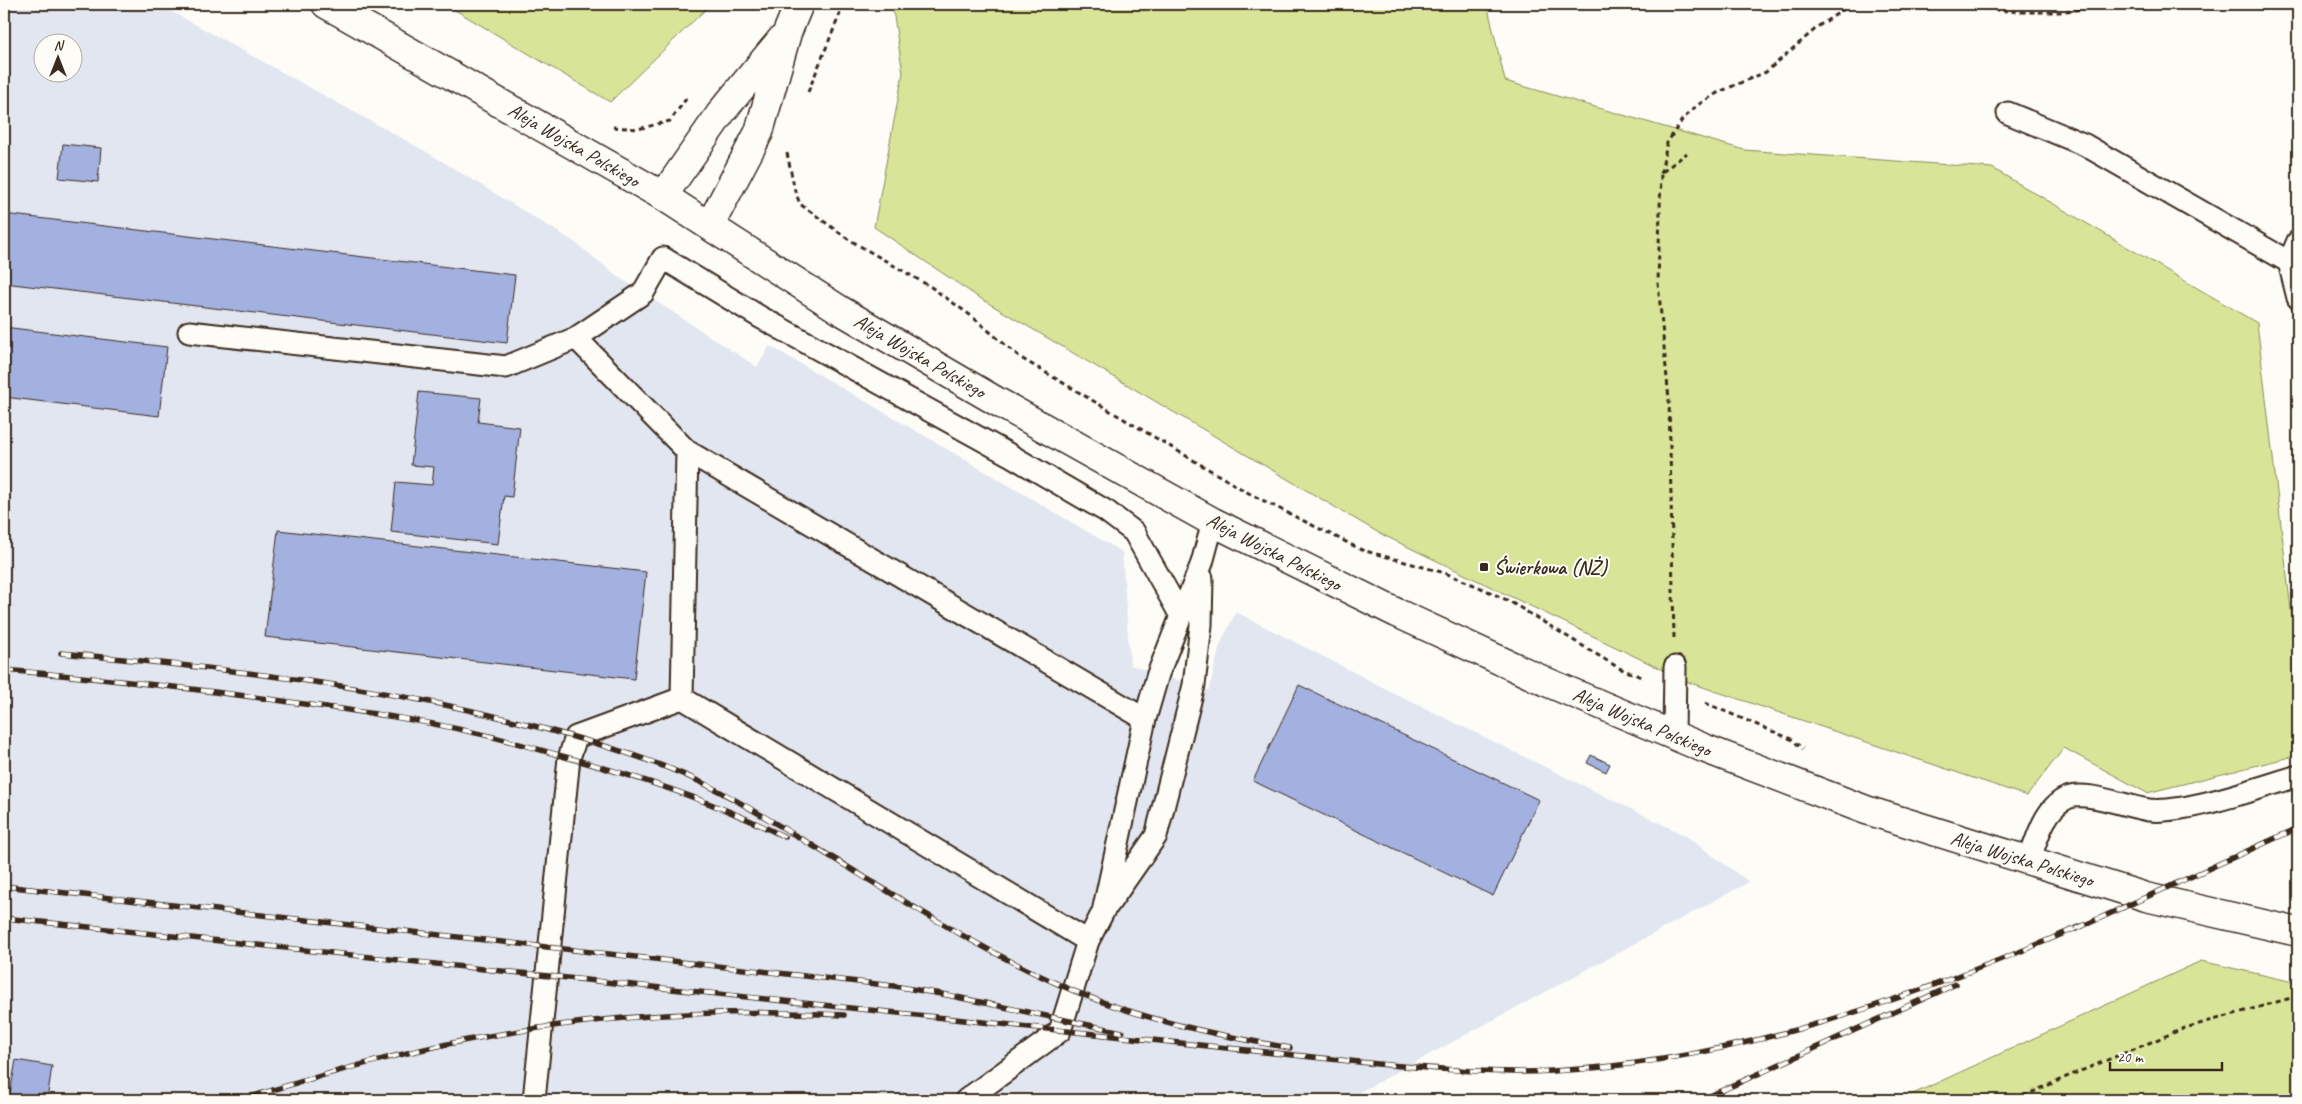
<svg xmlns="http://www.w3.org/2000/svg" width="2302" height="1104" viewBox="0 0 2302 1104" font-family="Caveat,sans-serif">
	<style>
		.built { fill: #e2e6f0; fill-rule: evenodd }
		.green { fill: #d8e598; stroke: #8a885b }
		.building { fill: #a3b1e0; stroke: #3b2a1e }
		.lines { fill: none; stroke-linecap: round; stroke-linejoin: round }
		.lane-casing { stroke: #3b2a1e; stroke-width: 25 }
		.street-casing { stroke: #3b2a1e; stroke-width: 31 }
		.secondary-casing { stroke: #3b2a1e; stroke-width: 31 }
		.path { stroke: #3b2a1e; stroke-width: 3; stroke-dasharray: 5 4; stroke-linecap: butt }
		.lane { stroke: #fdfcf7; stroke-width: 21 }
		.street { stroke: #fdfcf7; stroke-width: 28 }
		.secondary { stroke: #fdfcf7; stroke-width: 28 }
		.rail-casing { stroke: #3b2a1e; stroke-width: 5.5 }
		.rail { stroke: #fdfcf7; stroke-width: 4; stroke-dasharray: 11; stroke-linecap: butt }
		.poi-dot { fill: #3b2a1e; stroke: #fdfcf7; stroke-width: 2 }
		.labels { text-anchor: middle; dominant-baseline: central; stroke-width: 4; stroke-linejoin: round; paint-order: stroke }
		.street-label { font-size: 20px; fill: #3b2a1e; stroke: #fdfcf7 }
		.poi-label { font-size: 20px; font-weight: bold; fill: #3b2a1e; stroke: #fdfcf7; text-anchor: start }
	</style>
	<rect width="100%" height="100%" fill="#fdfcf7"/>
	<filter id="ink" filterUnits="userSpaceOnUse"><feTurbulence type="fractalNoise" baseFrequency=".02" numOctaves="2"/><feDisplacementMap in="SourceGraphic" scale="10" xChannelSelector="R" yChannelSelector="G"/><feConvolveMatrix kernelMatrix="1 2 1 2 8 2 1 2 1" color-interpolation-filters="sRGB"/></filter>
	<g filter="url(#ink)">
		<path class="built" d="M4,4H158L425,151L573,241L620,278L757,367L770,346L935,442L1122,552L1130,665L1209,690L1220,645L1236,612L1396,694L1686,836L1749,882L1345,1100H4ZM42,42H72V72H42Z"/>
		<path class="green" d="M445,4H711L610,102Z
			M892,4H1487L1505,81L1744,150L1992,168L2257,323L2298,669V755L2147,793L2064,748L2027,796L1688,682L1379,533L978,297L874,227L903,73Z
			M2201,961L2298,983V1100H1900Z"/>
		<path class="building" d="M63,144L101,148L98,182L59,178Z
			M4,214L515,275L507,343L4,283Z
			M4,327L167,347L159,416L4,397Z
			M419,392L481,398L478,422L520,427L512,497L504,496L498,544L391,532L396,482L432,485L434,467L411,465Z
			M278,530L646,572L634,679L265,637Z
			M1299,685L1539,800L1493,896L1253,781Z
			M1591,755L1610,764L1606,772L1587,763Z
			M16,1060L52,1066L47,1100L9,1099Z"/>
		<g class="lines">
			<defs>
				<path id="lane" d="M2008,113L2085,145L2289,262
					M2298,241L2289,262L2298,298
					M189,332L506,367L576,338L643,293L663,258L760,317L1010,455L1106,511L1134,532L1181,616
					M687,451L1145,719
					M682,698L1088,941
					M1674,735L1675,667
					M2029,862C2036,841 2044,808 2067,798C2086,790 2127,807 2149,810C2186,814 2261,787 2298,776
					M1108,905L1156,836L1194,685L1201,625L1202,578
					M534,1100L569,758L576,737L682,698L687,451L576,338
					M966,1100L1060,1031L1088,941L1103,912L1145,719L1158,674L1202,563L1213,522"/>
				<path id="street" d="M663,196L723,110L781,40
					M710,225L759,132L787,33L799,4"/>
				<path id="secondary" d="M326,4L663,196L840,310L996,401L1213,522L1397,613L1549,683L1706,749L1866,810L2146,897L2298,932"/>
			</defs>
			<use href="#lane" class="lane-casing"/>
			<use href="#street" class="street-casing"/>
			<use href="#secondary" class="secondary-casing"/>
			<path class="path" d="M1940,4L2018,12H2059L2118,4
				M808,92L844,4
				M613,127L638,129L670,121L686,99H689
				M787,153L795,191L800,204L848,239L931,287L970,315L1021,358L1252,495L1362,550L1445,573L1479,587L1509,601L1619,668L1644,678
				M1661,173L1667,143L1682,120L1696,106L1719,92L1766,72L1820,25L1852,4
				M1674,638L1669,400L1658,283L1661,173L1687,153
				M1705,703L1791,739L1803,749
				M2015,1100L2071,1075L2185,1028L2298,996"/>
			<use href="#lane" class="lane"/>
			<use href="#street" class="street"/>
			<use href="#secondary" class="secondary"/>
			<defs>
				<path id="rail" d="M61,653C220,668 380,685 534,726C589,741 644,756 696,780C734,797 769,820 805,841C891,893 982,952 1074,991C1144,1020 1216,1035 1290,1048
					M4,670C102,678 199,689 297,703C356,711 417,719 476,733C505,739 533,748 562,756C639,777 713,801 785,837
					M4,886L894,986L947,995L1122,1032
					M4,918L1378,1064C1436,1069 1494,1074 1552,1071C1735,1062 1914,998 2081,926
					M2076,929L2298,828
					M240,1100C328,1073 417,1047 508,1033C618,1014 733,1009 844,1015
					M1701,1100L1956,984"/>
			</defs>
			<use href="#rail" class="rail-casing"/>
			<use href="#rail" class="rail"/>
		</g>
	</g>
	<rect class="poi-dot" x="1479" y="562" width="10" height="10" rx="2.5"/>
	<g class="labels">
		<g class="street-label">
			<text transform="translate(574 145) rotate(30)">Aleja Wojska Polskiego</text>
			<text transform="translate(920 356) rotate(30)">Aleja Wojska Polskiego</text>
			<text transform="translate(1274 552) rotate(27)">Aleja Wojska Polskiego</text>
			<text transform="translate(1642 722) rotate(23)">Aleja Wojska Polskiego</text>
			<text transform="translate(2022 859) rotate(17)">Aleja Wojska Polskiego</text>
		</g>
		<g class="poi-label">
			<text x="1494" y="567">Świerkowa (NŻ)</text>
		</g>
	</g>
	<rect width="2302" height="1104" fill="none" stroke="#fdfcf7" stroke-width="20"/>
	<rect x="10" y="10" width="2282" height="1084" fill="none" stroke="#3b2a1e" stroke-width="2" filter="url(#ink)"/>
	<g transform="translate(58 58)"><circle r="24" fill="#fdfcf7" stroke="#afa8a0"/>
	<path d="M0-4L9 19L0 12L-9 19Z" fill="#3b2a1e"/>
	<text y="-8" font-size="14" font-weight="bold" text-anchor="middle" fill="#3b2a1e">N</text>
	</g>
	<path d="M2110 1062v8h112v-8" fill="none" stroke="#3b2a1e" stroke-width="2.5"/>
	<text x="2117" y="1062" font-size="15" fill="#3b2a1e" stroke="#fdfcf7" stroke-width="4" paint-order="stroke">20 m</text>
</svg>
